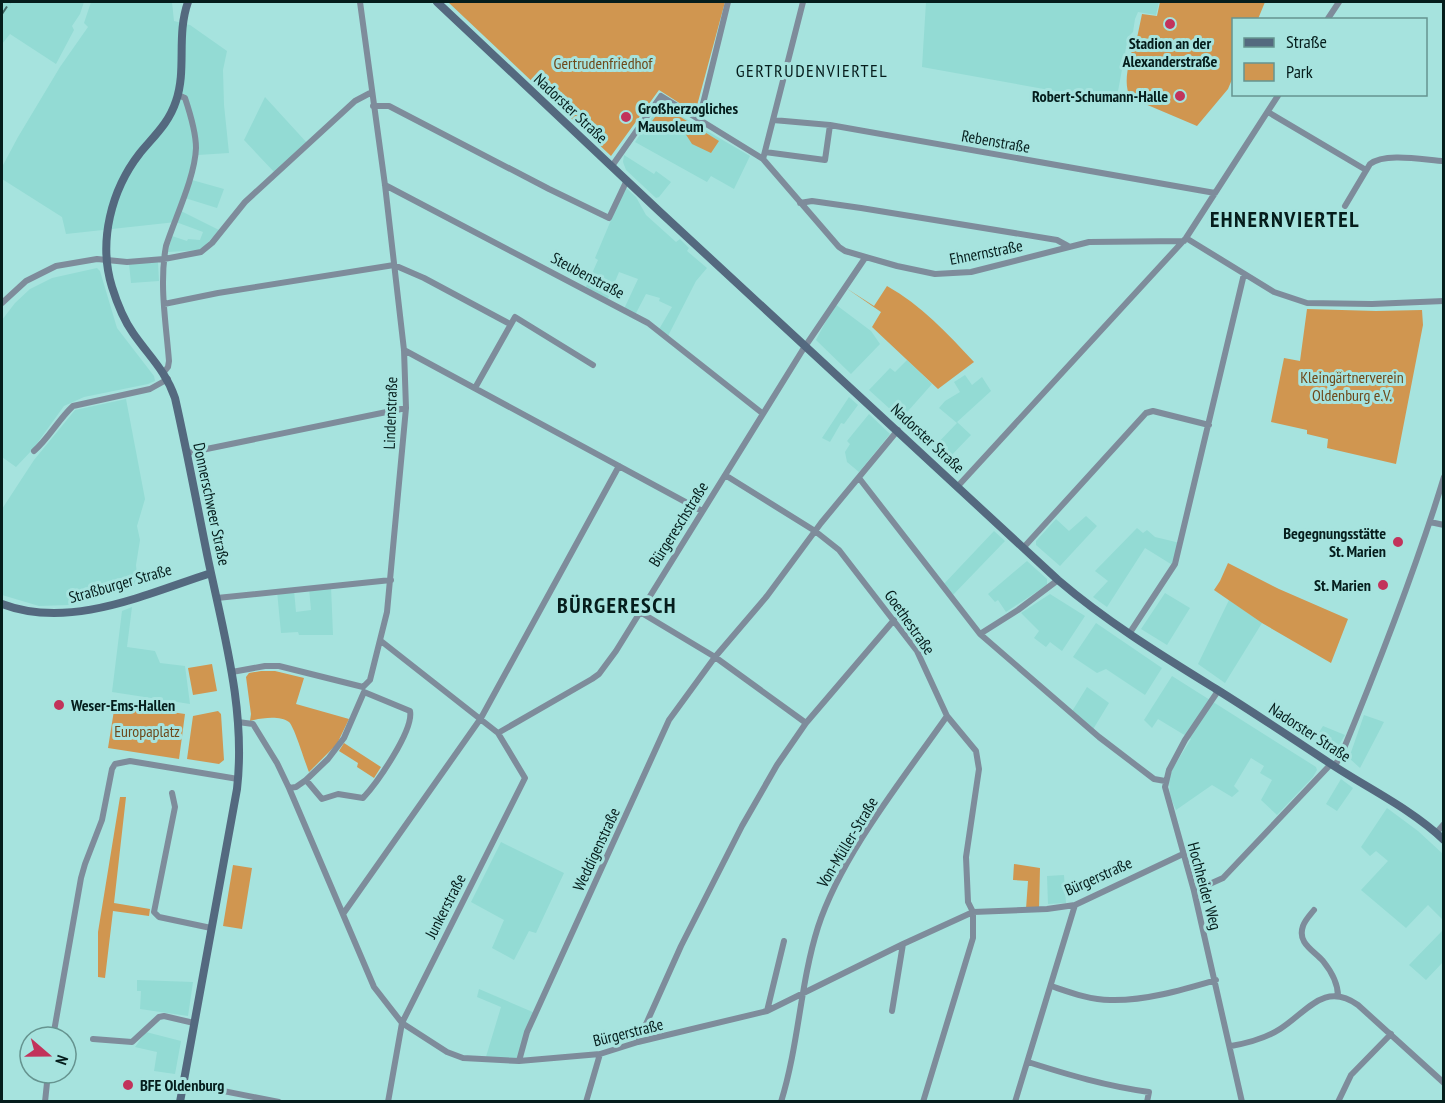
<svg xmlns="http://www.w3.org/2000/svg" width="1445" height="1103" viewBox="0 0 1445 1103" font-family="'PT Sans Narrow',sans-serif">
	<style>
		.built { fill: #93dbd4 }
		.green { fill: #d09650 }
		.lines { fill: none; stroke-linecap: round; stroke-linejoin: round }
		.street { stroke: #7e8c9b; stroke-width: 6 }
		.secondary { stroke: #54697f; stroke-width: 8 }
		.rail { stroke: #436a67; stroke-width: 2; stroke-dasharray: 9 4.5; stroke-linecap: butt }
		.poi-dot { fill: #c2335b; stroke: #a6e3de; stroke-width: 2 }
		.labels { text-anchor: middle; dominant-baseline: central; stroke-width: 6; stroke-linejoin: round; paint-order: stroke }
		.poi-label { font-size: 16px; font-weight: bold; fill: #051d1c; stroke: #a6e3de; text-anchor: end }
		.park-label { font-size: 16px; fill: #6e491b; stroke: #a6e3de }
		.street-label { font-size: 16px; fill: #051d1c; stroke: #a6e3de }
		.neighbourhood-label { font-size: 18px; letter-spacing: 1.5px; fill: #051d1c; stroke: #a6e3de }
		.district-label { font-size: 22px; font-weight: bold; letter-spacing: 1.5px; fill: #051d1c; stroke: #a6e3de }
	</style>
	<rect width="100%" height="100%" fill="#a6e3de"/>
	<path class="built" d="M2,2H84L80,14L72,26L74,30L56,64L10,34L2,44Z
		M91,2H172L174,21L190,25L227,51L223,70L224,105L229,153L198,155L192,180L224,189L217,208L185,198L181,211L219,230L201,250L168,252L172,236L187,241L188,239L200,240L203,232L176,222L66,234L62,217L2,179V167L18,137L60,67L88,27L84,23Z
		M926,2H1159L1156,15L1138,12L1135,19L1133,32L1128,37L1116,102L922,67Z
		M265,97L308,144L276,174L244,140Z
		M661,104L750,156L734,189L711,176L707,182L635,142Z
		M624,155L654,174L656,171L671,182L659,197L656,198L626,170L623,162Z
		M625,187L636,197L646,215L676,242L680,239L689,248L687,251L707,268L696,281L667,338L658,331L672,307L659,301L660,298L646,294L635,315L624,309L638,279L619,272L607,301L585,289L598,260L595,258Z
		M158,262L159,281L131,283L129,264Z
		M97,268L100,271L117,328L154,376L155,381L148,384L84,397L64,406L33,449L16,467L2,457V320L15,303L30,289L52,278Z
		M835,304L871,331L880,344L851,374L816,340Z
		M907,360L932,384L901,419L869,390L890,368L895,372Z
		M965,375L972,385L982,377L991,391L957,422L971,435L946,461L932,449L957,423L939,408L945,401L960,392L954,382Z
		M849,397L858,405L844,424L841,423L830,442L822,438Z
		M126,399L145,499L137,526L140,540L136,565L138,585L90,600L68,605L39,606L2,595V509L34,460L75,410Z
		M869,414L890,434L859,472L847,462L845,452L850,444L847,441Z
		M1086,516L1097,526L1060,566L1036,545V541L1056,519L1069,531Z
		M1137,528L1143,533L1147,530L1155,537L1180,543L1174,566L1145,548L1107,607L1093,597L1108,581L1095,571Z
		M994,531L1005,541L951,597L942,586Z
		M1027,561L1047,579V585L1006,612L998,600L995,602L988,594Z
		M331,586L333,635H299L298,632L281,633L277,591L294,590L296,612L311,610L309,588Z
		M1165,593L1190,608L1167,645L1141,629Z
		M1050,594L1085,616L1062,651L1050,642L1046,647L1034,638L1039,631L1021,613Z
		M1229,600L1262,623L1225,683L1198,664Z
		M132,607L127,647L155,651L160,663L185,666L190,704L112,692L122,611Z
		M1096,623L1162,668L1145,695L1106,669L1097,673L1073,657Z
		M1172,676L1316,767L1317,770L1313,777L1277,815L1261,800L1272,780L1260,773L1264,766L1251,758L1234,786L1239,791L1232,797L1212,785L1176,810L1170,796L1169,779L1173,768L1191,739L1158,719L1152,728L1144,720Z
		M1087,687L1109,703L1092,731L1071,713Z
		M1364,715L1384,722L1360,768L1349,758Z
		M1323,726L1345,735L1336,750L1331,751L1314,740Z
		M1341,779L1353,788L1337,811L1326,804Z
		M1387,808L1418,831L1443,854V920L1428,905L1406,928L1361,890L1388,861L1376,851L1370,856L1361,847Z
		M501,842L564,873L536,933L529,931L514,960L492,948L504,920L471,902Z
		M1064,875L1066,903L1048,904L1047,876Z
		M1443,930V962L1426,980L1409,965Z
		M137,980L193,982L188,1016L140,1009L141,991H137Z
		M479,989L535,1013L519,1061L485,1060L501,1007L477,997Z
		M146,1032L181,1041L175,1074L154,1071L157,1052L135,1047Z"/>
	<path class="green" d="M448,2H725L695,113L659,90L611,156Z
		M1160,2H1265L1258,19L1234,20L1233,77L1228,89L1197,126L1131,98C1121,83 1131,58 1134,41L1137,38L1142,14L1157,16Z
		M663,106L719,141L711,153L692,144L681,127L660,122L652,131L647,128Z
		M887,286C921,305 947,333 974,362L938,389L872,327L881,312L846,288L874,306Z
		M1307,309L1376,311L1422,310L1423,325L1396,464L1327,448L1328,439L1307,434V430L1271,422L1284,358L1300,361Z
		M1228,563L1279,589L1348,619L1331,663L1262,623L1214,590L1220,581Z
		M212,664L217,691L193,695L188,668Z
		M261,671H275L304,678L296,704L349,719L335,748H333L309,772C305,763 295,728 289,722C280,715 260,718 250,721L251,714L246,677L249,673Z
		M115,704L185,714L179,759L108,748Z
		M218,711L221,714L224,760L219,764L187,759L193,716Z
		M344,743L381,767L374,778L357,767L358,763L339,751Z
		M120,797H126L114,903L150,909L149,916L113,911L105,978L98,977V932Z
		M1014,864L1040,868L1039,909H1026L1028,881L1013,880Z
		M233,865L252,868L242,929L223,926Z"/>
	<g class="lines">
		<path class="street" d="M1327,20L1339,2
			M373,106H389L549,189L609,218L627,180
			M1268,112L1366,170
			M699,120L728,2
			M773,120L830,125L1215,193
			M765,152L825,160L830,125
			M763,159L803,2
			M612,166L661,96L763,159L839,247L845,251L897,266L935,274L971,272L1089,242L1184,241
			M385,185L648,323L762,413
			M800,203L812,201L861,208L1057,240L1068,246
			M1345,206L1370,164C1385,152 1425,160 1444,161
			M1186,238L1274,292L1307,303L1372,304L1444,301
			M2,303L26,281L56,266L97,259L127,262L164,259L201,252L212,243L245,202L355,101L372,92
			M164,304L218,293L394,265L424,278L510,324
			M404,350L702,511
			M164,372L168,367L169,361C166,323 159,284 166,246C175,218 195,177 196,148C196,132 190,113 185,98L178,95
			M475,388L515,317L593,365
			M34,451C49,438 58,420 73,406L150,389L168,379
			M187,453L406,408
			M725,475L815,531L839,550L917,651L947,716L976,751L979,769L966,857L968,902L973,912V938L923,1102
			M859,478L980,634L1099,737L1154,779L1165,781
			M958,486L1186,238L1279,94
			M1430,522L1444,525
			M1024,547L1146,413L1153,411L1209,425
			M217,598L391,580
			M640,612L715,657L806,723
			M980,634L1018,610L1058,580
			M1129,634L1175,564L1244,274
			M381,641L498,733L592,679L599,674L616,651L802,351L865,258
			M232,672L265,666H279L363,687L370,680L387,612L406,408L404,350L385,185L360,2
			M1218,691L1185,740L1169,770L1165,787L1194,891L1242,1102
			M238,722L253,724L277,763L289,788L374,987L402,1023L447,1052L463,1058L519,1061L600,1054L638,1042L767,1011L903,944L973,912L1047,909L1075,905L1183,854
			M1334,766L1340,758C1378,666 1415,572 1444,477
			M289,788L296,787L306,780L322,799L338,794L363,798C377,783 414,730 410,711L364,692L344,738L328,759L306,780
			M172,793L175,807L154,912L159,917L211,928
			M1436,833L1444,824
			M1194,891L1223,878L1331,764
			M1314,910C1310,915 1305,920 1303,926C1297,943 1313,950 1323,961C1331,971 1338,984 1338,996
			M343,914L481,718L619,466
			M1051,986C1069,992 1090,1000 1110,1000C1145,1001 1182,990 1216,980
			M767,1011L784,941
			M892,1011L903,944
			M53,1037L81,878L85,864L102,820L112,769L115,764L130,761L238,779
			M93,1039L132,1042L159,1017L164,1016L194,1023
			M638,1042L681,946L742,826L777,765L806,723L894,620
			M1231,1046C1248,1043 1266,1038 1280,1029C1307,1012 1324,981 1358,1005L1444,1083
			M519,1061L527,1032L669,720L715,657L767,596L821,523L898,430
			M1028,1062C1069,1075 1106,1086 1149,1092L1147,1102
			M183,1083L279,1102
			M45,1102L48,1073
			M388,1102L402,1023L525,778L498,733
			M586,1102L600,1054
			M781,1102C799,1044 800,984 818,927C842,854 903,779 947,716
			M1015,1102L1075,905
			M1338,1102L1351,1075L1391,1034"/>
		<path class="secondary" d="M437,2L659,211L1058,580C1107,622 1161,655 1216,689C1256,714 1295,740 1334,766C1371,790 1411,809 1444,840
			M2,604C70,630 146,594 211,573
			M180,1102L237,789C246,711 224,635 208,559C197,505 187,451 175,398C166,371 148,355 133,333C123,319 117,303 112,287C98,242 111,190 140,153C154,136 169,123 176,101C187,69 176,36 188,2"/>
		<path class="rail" d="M2,14L10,2"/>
	</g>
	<g class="poi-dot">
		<circle cx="1170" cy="24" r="6"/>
		<circle cx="1180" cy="96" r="6"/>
		<circle cx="626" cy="117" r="6"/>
		<circle cx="1398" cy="542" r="6"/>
		<circle cx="1383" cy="585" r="6"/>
		<circle cx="59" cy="705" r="6"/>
		<circle cx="128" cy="1085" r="6"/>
	</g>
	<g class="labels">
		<g class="poi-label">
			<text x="1170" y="43" text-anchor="middle">Stadion an der<tspan x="1170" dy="18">Alexanderstraße</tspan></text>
			<text x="1168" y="96">Robert-Schumann-Halle</text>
			<text x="638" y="108" text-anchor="start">Großherzogliches<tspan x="638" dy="18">Mausoleum</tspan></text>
			<text x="1386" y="533">Begegnungsstätte<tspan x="1386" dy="18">St. Marien</tspan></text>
			<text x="1371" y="585">St. Marien</text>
			<text x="71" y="705" text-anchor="start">Weser-Ems-Hallen</text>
			<text x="140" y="1085" text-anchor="start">BFE Oldenburg</text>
		</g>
		<g class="park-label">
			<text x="603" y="63">Gertrudenfriedhof</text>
			<text x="1352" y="377">Kleingärtnerverein<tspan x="1352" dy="18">Oldenburg e.V.</tspan></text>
			<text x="147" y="731">Europaplatz</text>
		</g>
		<g class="street-label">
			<text transform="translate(571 108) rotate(43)">Nadorster Straße</text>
			<text transform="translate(996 141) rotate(10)">Rebenstraße</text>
			<text transform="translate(986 252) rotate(-11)">Ehnernstraße</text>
			<text transform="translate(588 275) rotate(28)">Steubenstraße</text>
			<text transform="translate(390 413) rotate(-88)">Lindenstraße</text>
			<text transform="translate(928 438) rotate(43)">Nadorster Straße</text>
			<text transform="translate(212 504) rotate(78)">Donnerschweer Straße</text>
			<text transform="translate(678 524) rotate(-58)">Bürgereschstraße</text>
			<text transform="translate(120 583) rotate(-16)">Straßburger Straße</text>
			<text transform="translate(910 622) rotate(55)">Goethestraße</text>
			<text transform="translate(1310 732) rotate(33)">Nadorster Straße</text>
			<text transform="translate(847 842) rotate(-59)">Von-Müller-Straße</text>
			<text transform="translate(596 849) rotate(-65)">Weddigenstraße</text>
			<text transform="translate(1098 876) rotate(-24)">Bürgerstraße</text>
			<text transform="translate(1205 886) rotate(75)">Hochheider Weg</text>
			<text transform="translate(445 906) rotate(-63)">Junkerstraße</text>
			<text transform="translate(628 1032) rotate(-14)">Bürgerstraße</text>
		</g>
		<g class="neighbourhood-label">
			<text x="812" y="70">GERTRUDENVIERTEL</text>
		</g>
		<g class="district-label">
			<text x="1285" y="219">EHNERNVIERTEL</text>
			<text x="617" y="605">BÜRGERESCH</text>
		</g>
	</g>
	<rect width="1445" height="1103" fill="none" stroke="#051d1c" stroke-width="6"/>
	<rect x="1232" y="18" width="195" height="78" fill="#a6e3de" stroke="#669490" stroke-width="1.5"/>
	<rect x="1244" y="38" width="30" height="9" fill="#54697f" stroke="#669490" stroke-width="1.5"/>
	<text x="1286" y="48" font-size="18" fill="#051d1c">Straße</text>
	<rect x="1244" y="63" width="30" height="18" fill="#d09650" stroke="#669490" stroke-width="1.5"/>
	<text x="1286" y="78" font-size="18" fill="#051d1c">Park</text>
	<g transform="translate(48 1055) rotate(110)"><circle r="28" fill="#a6e3de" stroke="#669490" stroke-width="1.5"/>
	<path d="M0-4.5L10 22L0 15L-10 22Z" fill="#c2335b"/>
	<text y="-9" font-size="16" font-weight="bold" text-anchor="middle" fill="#051d1c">N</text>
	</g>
</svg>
